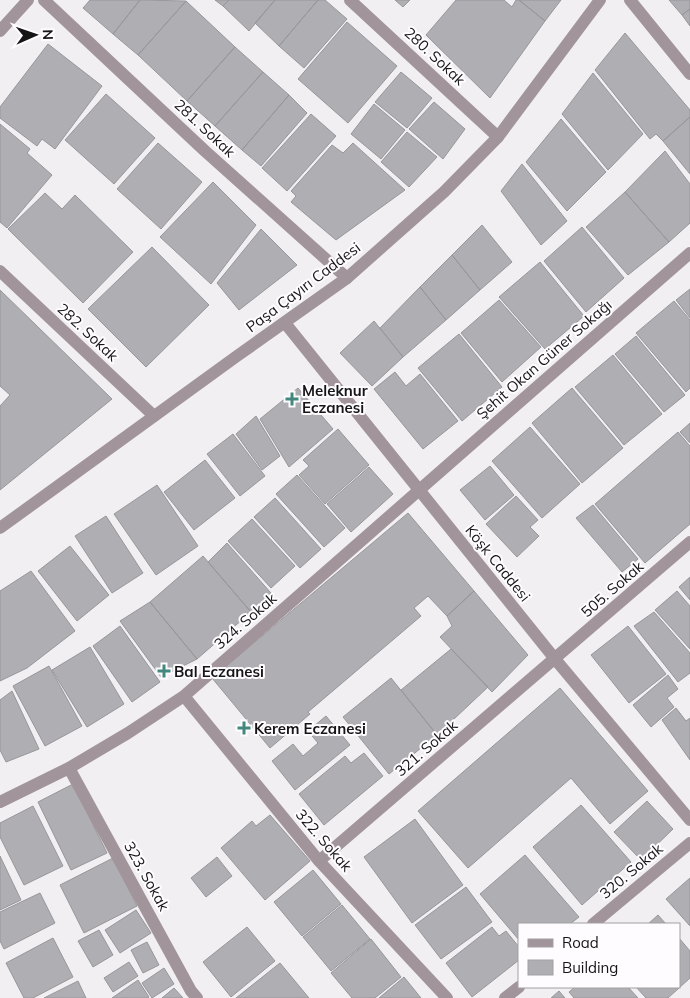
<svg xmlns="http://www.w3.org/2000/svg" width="690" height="998" viewBox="0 0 690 998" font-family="Mulish,sans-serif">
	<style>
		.building { fill: #afafb3; stroke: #97969a }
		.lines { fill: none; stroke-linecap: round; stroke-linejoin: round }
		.pedestrian { stroke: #a2949b; stroke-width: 12 }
		.minor { stroke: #a2949b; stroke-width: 12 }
		.tertiary { stroke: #a2949b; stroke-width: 12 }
		.poi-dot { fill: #43887e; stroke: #fefcff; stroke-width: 2 }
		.labels { text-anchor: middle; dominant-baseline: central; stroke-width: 4; stroke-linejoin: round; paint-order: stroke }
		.street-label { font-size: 15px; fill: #161516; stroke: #fefcff }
		.poi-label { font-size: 15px; font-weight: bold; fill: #161516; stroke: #fefcff; text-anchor: start }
	</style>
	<rect width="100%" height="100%" fill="#f1eff2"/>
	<path class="building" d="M90,0H140L113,34L83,8Z
		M140,0L186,1L138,55L113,34Z
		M215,0H229L223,6Z
		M229,0H275L249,31L223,6Z
		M275,0H318L279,46L255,23Z
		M318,0H325L347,19L304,68L279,46Z
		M395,0H410L403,7Z
		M456,0H504L512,7L516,0H519L545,21L490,98L426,35Z
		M519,0H561L545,21Z
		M669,0H690V9L682,15Z
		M186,1L235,47L187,101L138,55Z
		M690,9V26L682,15Z
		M347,22L397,66L348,123L298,79Z
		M625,33L690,110V117L663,141L656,134L650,139L595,70Z
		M48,44L102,86L55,149L42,139L37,146L0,118V107Z
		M235,47L263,72L215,126L187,101Z
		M263,72L289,95L242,150L215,126Z
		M401,72L432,98L407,128L375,102Z
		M593,73L643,134L608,170L562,114Z
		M106,94L155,138L114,184L65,140Z
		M289,95L307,113L261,166L242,150Z
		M434,102L465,129L443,159L409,129Z
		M374,104L405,130L381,159L351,134Z
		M311,114L336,136L287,191L262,168Z
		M690,117V174L663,141Z
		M561,119L606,172L567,211L526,162Z
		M0,124L30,149L27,153L52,175L7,228L0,222Z
		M407,132L437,157L409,187L381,162Z
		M158,143L202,182L161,229L117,189Z
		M353,143L405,190L336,240L291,202L296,196L291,191L332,145L343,153Z
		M665,151L690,184V223L669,242L625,192Z
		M522,164L567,221L541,245L501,191Z
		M213,182L256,225L211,284L160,237Z
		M625,192L669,242L628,275L586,227Z
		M45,193L62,209L75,195L133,252L83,303L8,229Z
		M482,225L512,262L480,290L452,255Z
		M582,227L624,278L586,312L544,261Z
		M261,229L297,265L239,310L217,283Z
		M152,247L209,305L146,367L88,309Z
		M452,255L480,290L446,320L420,287Z
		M540,262L584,316L545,349L499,297Z
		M420,287L446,320L403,357L380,328Z
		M690,289V318L676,300Z
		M0,290L112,399L0,490V406L10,395L0,386Z
		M499,300L541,347L502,382L461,333Z
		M674,301L690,320V388L686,392L636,333Z
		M374,321L403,357L372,386L340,353Z
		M459,334L502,387L462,421L418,368Z
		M636,336L685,395L664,412L615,354Z
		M613,355L662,414L624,445L575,387Z
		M395,372L406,386L420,374L458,421L423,449L374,389Z
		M298,388L333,429L289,467L260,419Z
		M572,388L623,448L582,483L532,423Z
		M256,416L280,456L262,470L236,434Z
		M690,423V443L680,432Z
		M530,427L580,484L542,518L492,461Z
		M338,429L369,465L325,504L299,475L309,466L303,460Z
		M678,432L690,446V524L645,563L595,504Z
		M233,434L265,476L240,496L207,454Z
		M205,460L235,498L194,530L164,492Z
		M490,466L514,495L485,520L460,490Z
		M369,467L393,494L351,532L327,504Z
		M297,475L345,528L324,547L276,494Z
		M157,485L198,546L156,575L114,514Z
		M516,496L538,520L530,527L539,536L517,557L486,524Z
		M275,498L321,549L300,568L254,517Z
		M593,505L638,559L622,572L576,518Z
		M408,513L474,591L447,616L428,596L414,608L421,616L308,712L310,714L270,748L212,678Z
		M106,516L143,573L112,593L75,536Z
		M252,519L295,566L271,588L228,541Z
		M227,543L271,593L251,612L208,562Z
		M70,546L109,595L77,621L38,571Z
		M203,556L251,612L197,659L150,602Z
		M31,571L75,631L27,668L0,681V591Z
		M690,577V600L679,587Z
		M474,591L528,655L492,692L440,637L452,626L447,616Z
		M677,591L690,606V649L655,610Z
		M150,602L197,659L161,677L120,621Z
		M654,612L690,653V673L678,682L634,626Z
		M120,626L160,682L132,702L93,646Z
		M628,626L666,674L629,703L591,655Z
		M90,647L124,704L87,727L52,670Z
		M451,649L488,687L437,735L401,690Z
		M49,666L82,726L45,746L13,686Z
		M668,675L678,689L667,698L674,707L651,727L633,705Z
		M391,678L437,735L389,774L343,717Z
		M560,688L648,791L610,824L571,778L468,868L418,811Z
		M12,691L39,749L6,762L0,750V700Z
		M676,708L686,721L690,718V760L662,720Z
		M326,716L350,745L295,790L272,761L293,744L303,756L318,743L308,731Z
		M364,753L383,776L324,825L299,794L345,756L351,763Z
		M73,784L107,853L71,870L38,802Z
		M647,801L673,829L641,860L614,832Z
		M581,805L631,862L582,905L533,847Z
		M33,806L63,866L24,885L0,837V823Z
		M270,815L310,861L265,900L221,848L252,821L256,826Z
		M415,819L463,885L412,923L364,857Z
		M525,855L579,917L570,924H519V940L480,894Z
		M0,856L21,900L0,910Z
		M217,857L232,876L206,897L191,878Z
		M113,858L137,906L84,933L60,885Z
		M313,870L341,904L302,936L274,902Z
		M690,878V926L666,899Z
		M466,887L492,922L441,959L415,925Z
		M40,893L55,923L4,949L0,941V912Z
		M342,905L370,939L331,971L303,937Z
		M136,910L151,933L120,953L105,930Z
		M658,915L666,924H648Z
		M247,927L275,961L231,997L203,962Z
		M492,927L499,936L506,931L519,947V960L472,997L446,963Z
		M99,930L113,955L93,967L78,941Z
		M53,938L73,977L33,998H24L6,963Z
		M679,938L690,951V978L668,998H646L636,987H679Z
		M371,939L401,977L375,998H352L331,973Z
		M147,942L159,965L143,973L131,950Z
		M129,962L138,976L113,992L104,978Z
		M280,963L309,998H236Z
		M164,968L174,984L152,998L142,983Z
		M404,977L421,998H379Z
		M138,980L149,997L148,998H112Z
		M78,981L86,998H44Z
		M575,987H628L638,998H574L569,992Z
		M174,988L183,998H162Z
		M559,991L565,998H551Z"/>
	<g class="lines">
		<path class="pedestrian" d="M0,31L28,0"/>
		<path class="minor" d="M44,0L205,151L347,278
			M350,0L498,137
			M630,0L690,74
			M0,271L154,416
			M285,323L555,659L690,820
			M184,696L319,861L447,998
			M69,768L191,991L197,998
			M0,802L69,768L128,733L184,696L690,253
			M319,861L690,542
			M593,924L690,843
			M505,998L519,987"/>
		<path class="tertiary" d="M0,528L237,356L347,278L444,192L498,137L600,0"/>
	</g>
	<g class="poi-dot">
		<path d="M289.5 391.5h5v5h5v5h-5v5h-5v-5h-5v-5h5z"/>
		<path d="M161.5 663.5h5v5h5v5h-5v5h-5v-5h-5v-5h5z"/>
		<path d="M241.5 720.5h5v5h5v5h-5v5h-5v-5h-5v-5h5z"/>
	</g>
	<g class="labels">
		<g class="street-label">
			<text transform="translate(435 56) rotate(43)">280. Sokak</text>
			<text transform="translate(205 128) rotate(43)">281. Sokak</text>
			<text transform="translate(303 287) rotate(-37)">Paşa Çayırı Caddesi</text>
			<text transform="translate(88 332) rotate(43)">282. Sokak</text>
			<text transform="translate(544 359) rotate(-41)">Şehit Okan Güner Sokağı</text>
			<text transform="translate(498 563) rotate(51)">Köşk Caddesi</text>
			<text transform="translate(612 589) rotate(-41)">505. Sokak</text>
			<text transform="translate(245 621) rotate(-41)">324. Sokak</text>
			<text transform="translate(426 748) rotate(-41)">321. Sokak</text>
			<text transform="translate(324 840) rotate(49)">322. Sokak</text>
			<text transform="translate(631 871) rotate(-40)">320. Sokak</text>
			<text transform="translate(147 876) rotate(61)">323. Sokak</text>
		</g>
		<g class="poi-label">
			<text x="302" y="390">Meleknur<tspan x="302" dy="17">Eczanesi</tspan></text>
			<text x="174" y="671">Bal Eczanesi</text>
			<text x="254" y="728">Kerem Eczanesi</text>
		</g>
	</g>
	<rect x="518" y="923" width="162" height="65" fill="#fefcff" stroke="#a1a0a2"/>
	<rect x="528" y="939" width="25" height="8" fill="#a2949b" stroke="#a1a0a2"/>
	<text x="562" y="948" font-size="15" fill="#161516">Road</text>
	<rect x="528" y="960" width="25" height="15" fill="#afafb3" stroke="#a1a0a2"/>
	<text x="562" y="973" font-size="15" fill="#161516">Building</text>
	<g transform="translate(35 35) rotate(88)" stroke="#fefcff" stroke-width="4" paint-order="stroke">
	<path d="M0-4L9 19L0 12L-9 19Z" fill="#161516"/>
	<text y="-8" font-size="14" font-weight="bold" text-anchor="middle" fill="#161516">N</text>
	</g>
</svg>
